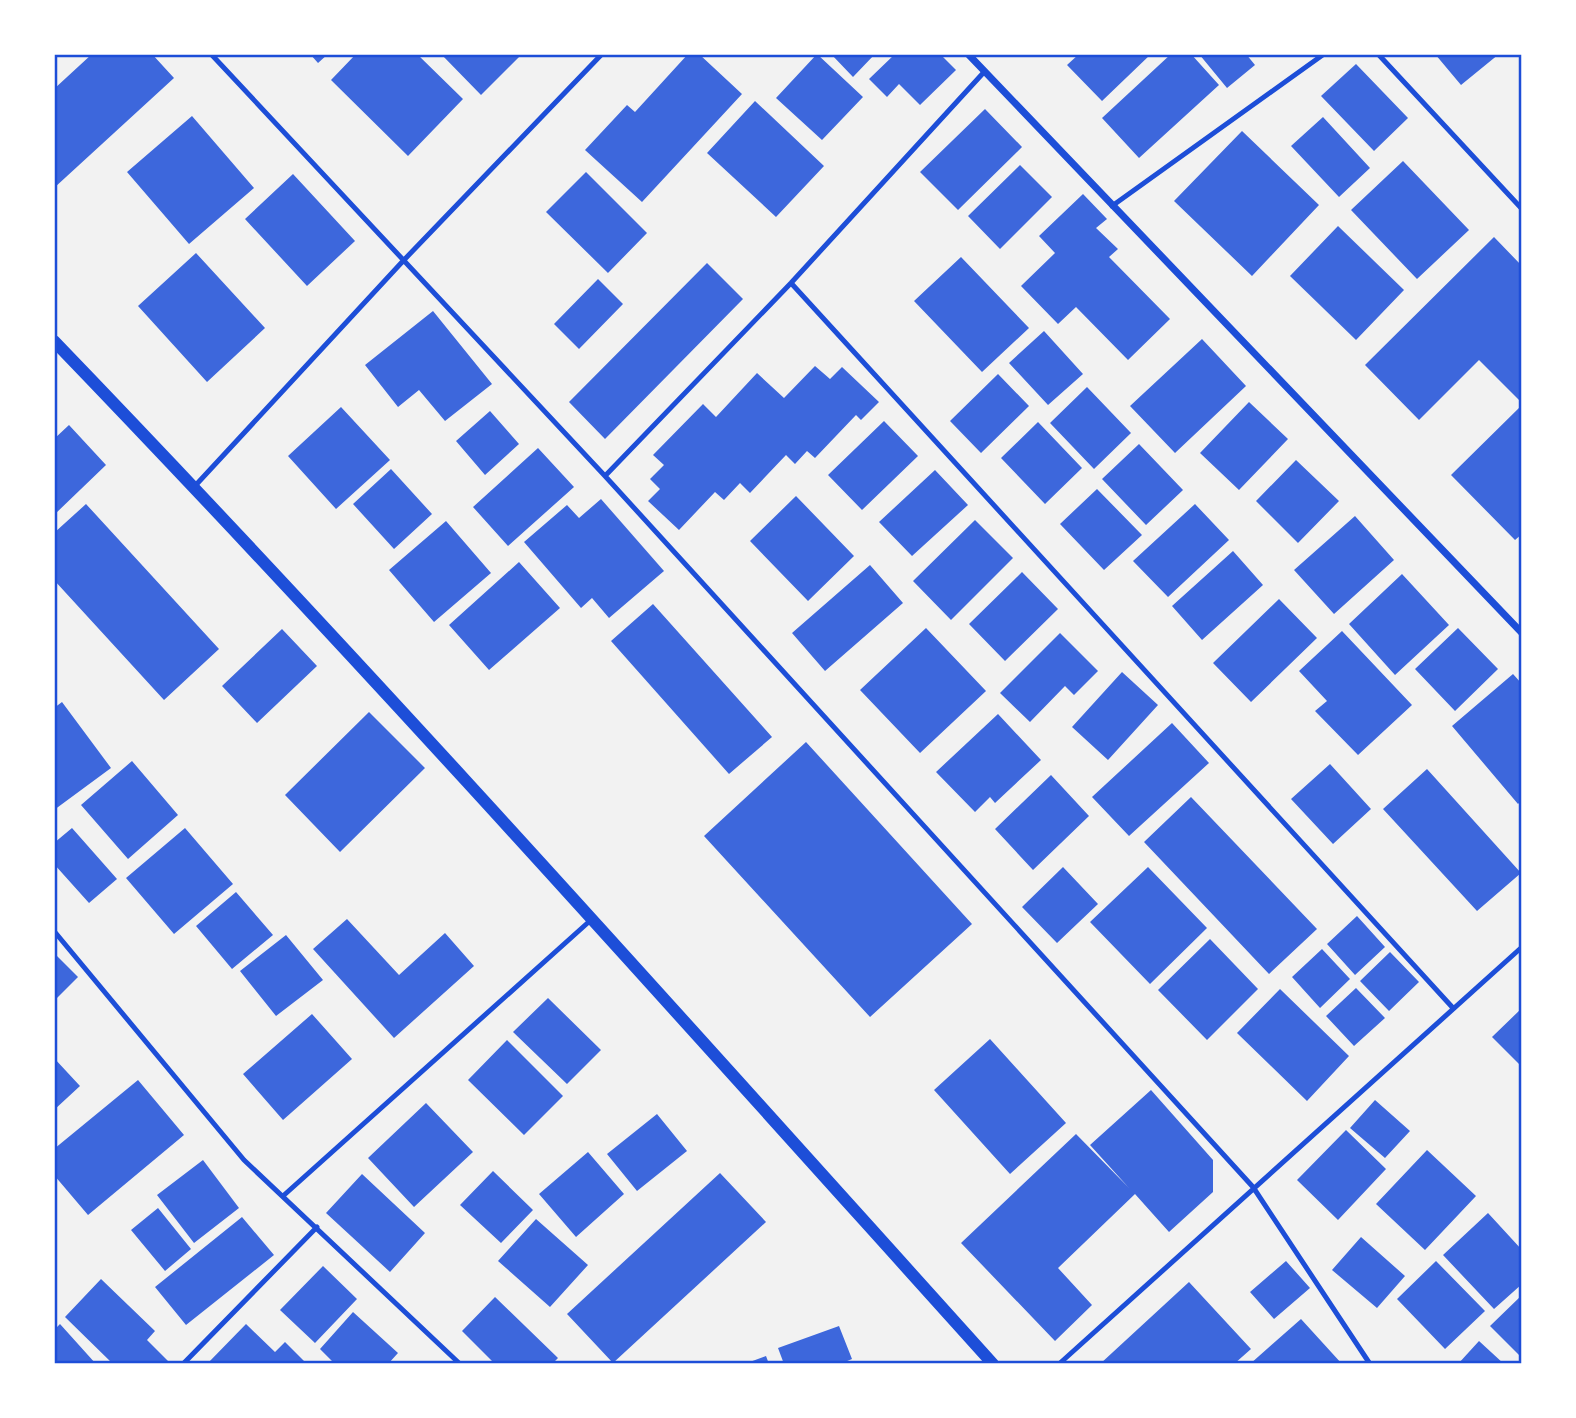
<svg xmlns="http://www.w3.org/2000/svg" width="1576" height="1418" viewBox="0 0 1576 1418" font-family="'Alegreya Sans',sans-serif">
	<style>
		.building { fill: #3d67dc }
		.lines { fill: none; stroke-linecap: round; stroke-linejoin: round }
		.service { stroke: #1d4ed8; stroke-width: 5 }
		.minor { stroke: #1d4ed8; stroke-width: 7 }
		.tertiary { stroke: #1d4ed8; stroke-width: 12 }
		.neatline { fill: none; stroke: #1d4ed8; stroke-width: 2.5 }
	</style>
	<rect width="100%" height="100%" fill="#f2f2f2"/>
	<path class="building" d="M92,54H152L174,78L54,188V89Z
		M310,54H328L318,63Z
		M356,54H417L463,99L408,156L331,80Z
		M441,54H522L481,95Z
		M688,54H699L742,94L642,202L585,150L627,105L635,112Z
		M817,54L863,97L822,140L776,98Z
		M831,54H875L853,77Z
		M895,54H940L956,70L920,105L899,84L887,97L869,79Z
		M1079,54H1151L1102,101L1067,65Z
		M1171,54H1191L1219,85L1139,158L1102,118Z
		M1199,54H1246L1255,65L1227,88Z
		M1435,54H1499L1461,85Z
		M1356,64L1408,118L1374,151L1321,96Z
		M755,101L824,166L776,217L707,153Z
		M985,109L1022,147L958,210L920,172Z
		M192,116L254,188L189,244L127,172Z
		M1323,117L1370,168L1339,197L1291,146Z
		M1242,131L1319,205L1252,276L1174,201Z
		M1403,161L1469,230L1417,279L1351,210Z
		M1020,165L1052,197L1000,249L968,216Z
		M586,172L647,233L608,273L546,212Z
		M293,174L355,241L307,286L245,219Z
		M1083,194L1107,219L1096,228L1118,249L1109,257L1170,319L1128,360L1076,307L1058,324L1021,286L1055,253L1039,236Z
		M1338,226L1404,290L1356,340L1290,276Z
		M1494,237L1522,266V403L1479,360L1419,420L1365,365Z
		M196,253L265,328L207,382L138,306Z
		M961,257L1029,328L982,372L914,301Z
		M707,263L743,299L605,439L569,402Z
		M598,279L623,304L579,349L554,324Z
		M433,311L492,384L445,421L419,390L398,407L365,365Z
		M1044,331L1083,374L1048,405L1009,363Z
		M1202,339L1246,386L1175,453L1130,406Z
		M815,366L830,379L842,367L879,402L861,420L856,415L815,458L807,451L795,464L786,455L750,493L740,483L724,500L715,492L679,530L648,501L660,489L650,479L664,465L653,455L703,404L716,417L757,373L784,398Z
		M998,374L1029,406L981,453L950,421Z
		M1087,387L1131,433L1094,469L1050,423Z
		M1249,402L1288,439L1239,490L1200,453Z
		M1522,405V534L1515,540L1451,475Z
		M341,407L390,460L336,509L288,456Z
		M490,411L519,444L485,475L456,441Z
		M884,421L918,456L862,510L828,475Z
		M1038,422L1082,468L1045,504L1001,458Z
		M69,425L106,465L54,515V439Z
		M1139,444L1183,490L1146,525L1102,479Z
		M538,448L574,487L508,546L473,507Z
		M1296,460L1339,501L1298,543L1256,501Z
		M391,469L432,514L394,549L353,504Z
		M935,470L968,505L912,556L879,522Z
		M1097,489L1142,535L1104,570L1060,524Z
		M796,496L854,556L808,601L750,541Z
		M601,499L664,571L609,618L592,598L581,608L524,542L567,505L579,518Z
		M86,504L219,649L164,700L54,580V533Z
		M1195,504L1229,540L1168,597L1133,561Z
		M1355,516L1394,560L1334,614L1294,570Z
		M975,520L1013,558L951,620L913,581Z
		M446,521L491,573L434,622L389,570Z
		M1233,551L1263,585L1202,640L1172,606Z
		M519,562L560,608L489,670L449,625Z
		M870,565L903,603L825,671L792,633Z
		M1022,572L1058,609L1005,661L969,624Z
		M1402,574L1449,625L1395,675L1349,624Z
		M1279,599L1317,638L1251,702L1213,663Z
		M653,604L772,737L729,774L611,641Z
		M926,628L986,691L920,753L860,690Z
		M1458,628L1498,669L1455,711L1415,669Z
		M282,629L317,666L257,723L222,686Z
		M1342,631L1412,705L1358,755L1315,711L1327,701L1299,671Z
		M1060,633L1098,671L1074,695L1065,686L1030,722L1000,693Z
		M1122,672L1158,705L1108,760L1072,727Z
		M1513,674L1522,684V800L1518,804L1452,726Z
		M62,702L111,768L54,810V708Z
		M369,712L425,768L340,852L285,795Z
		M998,714L1041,760L995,803L990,797L975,812L936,772Z
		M1172,723L1209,763L1129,836L1092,797Z
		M806,742L972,924L870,1017L704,836Z
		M132,761L178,815L128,859L81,805Z
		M1330,764L1371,809L1333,844L1291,799Z
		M1427,769L1521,873L1477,911L1383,809Z
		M1051,775L1089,816L1033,870L995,829Z
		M1191,797L1317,929L1269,974L1144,842Z
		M72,828L117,879L89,903L54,864V843Z
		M185,828L233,884L174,934L126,878Z
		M1063,867L1098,904L1057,943L1022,907Z
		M1148,867L1207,928L1150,984L1090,922Z
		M236,892L273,935L232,969L196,926Z
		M1357,916L1385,947L1355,975L1327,944Z
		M347,919L399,975L445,933L474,966L394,1038L313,949Z
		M286,935L323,980L276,1016L240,971Z
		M1210,939L1258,989L1207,1040L1158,990Z
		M1322,949L1350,979L1320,1008L1292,977Z
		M1390,952L1419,982L1389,1011L1360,981Z
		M54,953L78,977L54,1001Z
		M1356,988L1385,1018L1354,1046L1326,1016Z
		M1280,989L1349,1056L1307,1101L1237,1033Z
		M548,998L601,1050L567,1084L513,1032Z
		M1522,1008V1067L1492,1037Z
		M312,1014L352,1059L283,1120L243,1074Z
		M990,1039L1066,1123L1010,1174L934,1090Z
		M507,1040L563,1096L524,1135L468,1080Z
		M54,1058L80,1086L54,1110Z
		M138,1080L184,1135L88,1215L54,1175V1149Z
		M1151,1090L1213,1160V1192L1169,1232L1135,1194L1058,1268L1092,1305L1055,1341L961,1243L1076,1134L1129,1188L1090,1145Z
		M1375,1100L1410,1131L1385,1158L1350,1128Z
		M426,1103L473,1152L414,1207L368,1158Z
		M657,1114L687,1151L637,1191L607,1154Z
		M1346,1130L1386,1169L1338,1220L1297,1180Z
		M1427,1150L1476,1196L1425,1250L1376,1204Z
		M588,1152L624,1194L576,1237L539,1194Z
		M203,1160L239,1208L194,1243L157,1195Z
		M493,1171L533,1210L501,1243L460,1205Z
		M720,1173L766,1222L613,1363L567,1314Z
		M362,1174L425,1233L390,1272L326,1213Z
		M158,1208L191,1249L165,1271L131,1230Z
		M1488,1213L1522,1250V1284L1494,1309L1443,1255Z
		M242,1217L274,1255L186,1325L155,1287Z
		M536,1219L588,1265L550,1307L498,1261Z
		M1361,1237L1405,1276L1377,1308L1332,1270Z
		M1286,1261L1310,1288L1274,1319L1250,1292Z
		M1436,1261L1485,1311L1445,1349L1397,1299Z
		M323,1266L357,1299L315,1343L280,1310Z
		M101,1279L155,1331L147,1340L169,1362L167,1364H113L65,1317Z
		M1189,1282L1251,1349L1234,1364H1100Z
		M1522,1295V1358L1490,1326Z
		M495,1297L558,1358L552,1364H495L462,1331Z
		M353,1312L398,1353L388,1364H335L320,1349Z
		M1301,1319L1342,1364H1250Z
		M60,1324L96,1364H54V1330Z
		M246,1324L275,1352L285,1342L307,1364H207Z
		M839,1326L852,1359L840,1364H784L778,1348Z
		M1479,1341L1504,1364H1458Z
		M766,1356L769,1364H747V1363Z"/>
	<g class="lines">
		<path class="service" d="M211,54L605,476L1253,1187L1370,1364
			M1378,54L1522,209
			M1112,206L1324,54
			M791,283L1453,1008
			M605,476L791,283L985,71
			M194,487L403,261L602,54
			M54,931L244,1160L460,1364
			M283,1196L592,919
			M183,1364L317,1227
			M1059,1364L1522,947"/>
		<path class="minor" d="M968,54L1522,633"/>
		<path class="tertiary" d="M54,341C375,674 683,1020 993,1364"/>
	</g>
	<rect width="1576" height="1418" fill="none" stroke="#ffffff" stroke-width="112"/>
	<rect x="56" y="56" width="1464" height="1306" class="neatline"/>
</svg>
